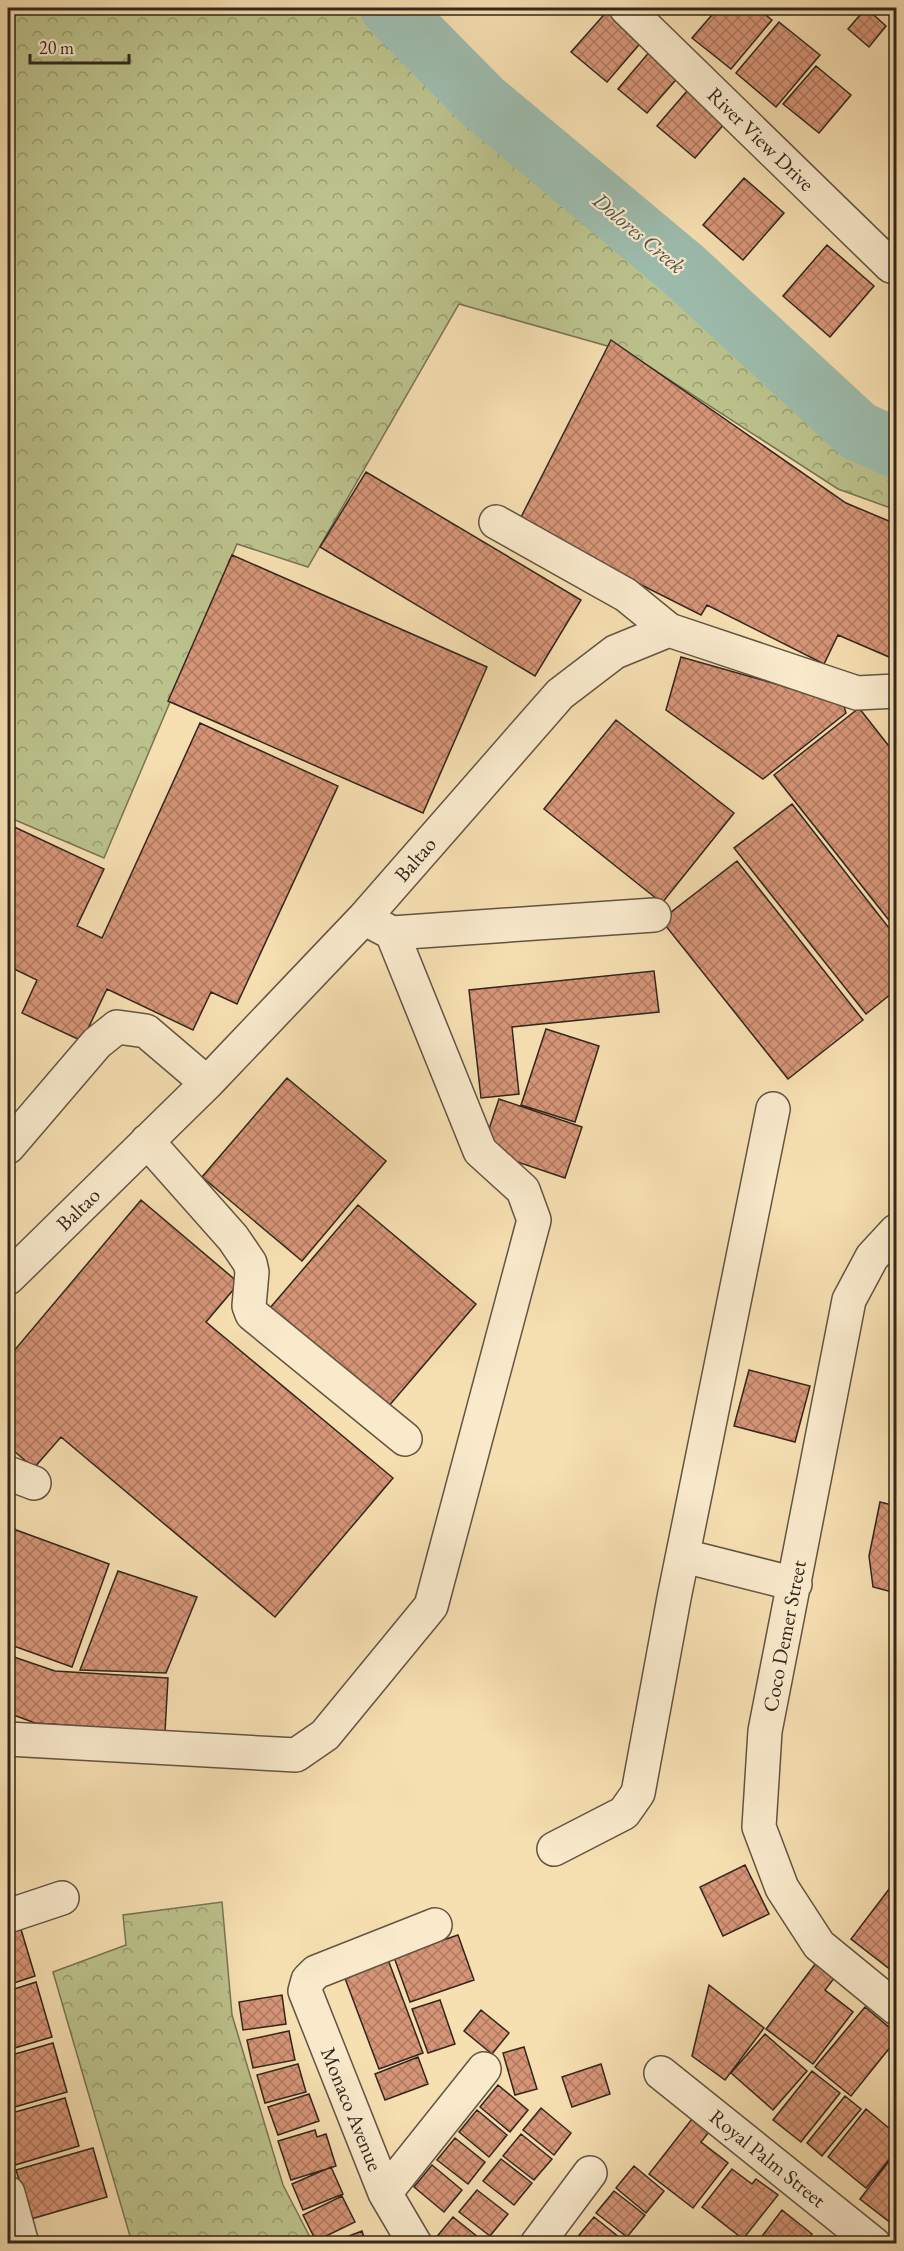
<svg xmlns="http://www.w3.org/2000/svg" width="904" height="2251" viewBox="0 0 904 2251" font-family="'EB Garamond',serif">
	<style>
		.forest { fill: url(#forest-crowns); stroke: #777455; stroke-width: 1.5 }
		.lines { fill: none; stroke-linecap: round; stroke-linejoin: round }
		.river { stroke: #9dbcad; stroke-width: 60 }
		.building { fill: url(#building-cross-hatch); stroke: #32261e; stroke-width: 1.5 }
		.minor-casing { stroke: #635443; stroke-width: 36 }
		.minor { stroke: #f9eacc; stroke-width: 33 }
		.labels { text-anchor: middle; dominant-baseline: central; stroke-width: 4.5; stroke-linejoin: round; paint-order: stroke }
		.street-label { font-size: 21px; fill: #32261e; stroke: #f9eacc }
		.water-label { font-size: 22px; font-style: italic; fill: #525349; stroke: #f9eacc }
	</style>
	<defs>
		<pattern id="forest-crowns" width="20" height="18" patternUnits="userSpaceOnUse" patternTransform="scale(1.5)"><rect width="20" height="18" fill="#bcc28c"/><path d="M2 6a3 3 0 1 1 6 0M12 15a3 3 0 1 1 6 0" fill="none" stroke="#999d72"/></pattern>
		<pattern id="building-cross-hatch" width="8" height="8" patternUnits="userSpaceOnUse" patternTransform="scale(1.5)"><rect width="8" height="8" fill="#d69577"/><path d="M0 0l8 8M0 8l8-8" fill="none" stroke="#ae7961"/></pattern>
	</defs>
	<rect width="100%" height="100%" fill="#f6dfb1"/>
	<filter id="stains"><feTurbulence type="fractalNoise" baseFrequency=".00333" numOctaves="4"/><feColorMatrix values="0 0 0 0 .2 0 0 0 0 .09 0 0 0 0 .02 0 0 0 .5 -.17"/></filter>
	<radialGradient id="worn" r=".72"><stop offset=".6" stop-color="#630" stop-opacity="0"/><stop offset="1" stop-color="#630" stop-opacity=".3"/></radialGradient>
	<path class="forest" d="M8,8H361L604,240L876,455L896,462V510L838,489L625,351L459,304L308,567L237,544L104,858L8,817Z
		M222,1902L232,2015L283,2185L313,2243H132L53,1972L126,1945L123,1915Z"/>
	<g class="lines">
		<path class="river" d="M390,8L483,102L684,270L858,431L896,448"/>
	</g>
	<path class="building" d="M610,8H622L650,32L607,82L571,52Z
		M718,8H757L772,20L731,69L692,38Z
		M866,8L886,26L869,47L848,29Z
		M779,22L820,55L776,107L736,73Z
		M651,50L680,75L647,113L618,89Z
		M816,66L851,95L819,133L783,104Z
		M693,84L731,116L695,158L657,126Z
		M744,178L784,213L743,260L703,225Z
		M827,245L874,286L830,337L783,296Z
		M611,340L846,503L896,524V660L838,635L824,664L707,605L701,615L518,523Z
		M366,472L581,600L535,676L320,547Z
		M232,555L487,667L423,813L168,701Z
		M681,657L843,703L846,713L763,779L666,710Z
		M859,708L896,755V929L774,775Z
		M616,720L734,813L662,903L544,809Z
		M200,723L338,786L237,1004L211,992L193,1030L107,989L82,1041L22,1013L37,980L8,966V824L104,869L77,926L102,938Z
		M792,804L896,937V990L866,1014L734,848Z
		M737,861L863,1020L788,1079L661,920Z
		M654,971L659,1012L512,1027L519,1094L481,1098L469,990Z
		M546,1029L599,1046L575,1122L521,1105Z
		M287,1078L386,1161L302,1261L202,1177Z
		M499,1099L582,1127L565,1178L482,1150Z
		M141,1200L239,1283L206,1322L393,1478L275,1617L61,1437L34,1468L8,1446V1358Z
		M358,1205L476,1304L388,1407L270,1308Z
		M749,1370L810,1386L795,1442L734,1426Z
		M880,1502L896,1506V1593L873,1587L869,1556Z
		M8,1527L109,1564L72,1667L8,1644Z
		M118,1571L197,1597L166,1673L80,1670Z
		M8,1655L55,1671L168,1678L165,1732L35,1723L8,1713Z
		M745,1865L769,1914L723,1936L700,1887Z
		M896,1880V1974L851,1939Z
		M20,1926L35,1976L8,1985V1930Z
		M458,1935L474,1980L410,2002L394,1957Z
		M387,1957L423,2053L379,2069L343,1973Z
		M816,1963L835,1977L825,1990L853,2012L813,2064L766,2029Z
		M36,1982L52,2037L8,2050V1991Z
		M709,1985L764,2028L725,2080L692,2056Z
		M282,1995L286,2024L243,2030L239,2002Z
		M440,2000L455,2044L428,2053L412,2009Z
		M865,2007L896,2033V2040L851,2096L815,2067Z
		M481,2010L509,2033L492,2054L464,2031Z
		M289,2031L295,2060L253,2068L247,2040Z
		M765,2034L807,2071L773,2110L731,2073Z
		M53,2043L67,2092L8,2109V2056Z
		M524,2047L537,2089L515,2095L503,2053Z
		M418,2057L428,2084L385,2100L375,2074Z
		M298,2064L306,2092L265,2103L257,2075Z
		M601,2064L610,2094L572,2107L562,2077Z
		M812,2071L840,2093L801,2142L773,2120Z
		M498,2085L528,2110L510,2132L480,2107Z
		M309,2094L319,2121L278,2135L268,2107Z
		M845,2096L861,2109L822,2156L807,2143Z
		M65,2098L79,2146L15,2165L8,2141V2114Z
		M541,2108L571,2133L554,2155L523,2130Z
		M866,2109L896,2134V2151L866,2188L828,2157Z
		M477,2110L507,2135L489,2157L459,2132Z
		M692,2119L709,2132L701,2142L728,2163L693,2208L649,2174Z
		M315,2130L317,2137L326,2134L336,2166L291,2180L278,2141Z
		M521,2134L552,2159L534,2180L503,2156Z
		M455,2138L485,2162L468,2184L437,2160Z
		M93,2148L107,2197L31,2219L16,2170Z
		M896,2152V2227L860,2199Z
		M501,2159L532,2183L514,2205L483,2181Z
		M432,2165L462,2190L444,2212L414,2187Z
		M634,2166L664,2191L646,2213L616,2188Z
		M331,2167L343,2194L303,2210L292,2184Z
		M732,2169L752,2184L756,2179L778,2195L743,2239L702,2207Z
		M477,2190L508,2214L490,2236L459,2212Z
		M614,2191L645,2215L627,2237L596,2213Z
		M342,2196L355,2222L316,2241L303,2215Z
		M782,2210L812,2234L804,2244H756Z
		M453,2217L484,2242L483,2244H441L435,2239Z
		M594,2217L625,2242L624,2244H582L576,2239Z
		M362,2231L366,2244H328Z"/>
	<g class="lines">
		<defs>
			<path id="minor" d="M626,8L891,266L896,267
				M496,522L626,595L669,630
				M373,923L392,933L654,915
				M147,1141L233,1238L250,1263L252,1272L249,1306L252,1314L405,1439
				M8,1147L97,1043L117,1027L146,1031L207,1083
				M896,1231L872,1257L849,1300L765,1731L759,1827L782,1888L819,1945L896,2008
				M8,1278L207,1083L364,918L560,694L615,652L669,630L857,693L896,691
				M8,1473L34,1483
				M684,1556L795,1584
				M8,1739L296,1755L325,1735L431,1606L534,1220L523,1190L480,1151L392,933
				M554,1849L624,1813L638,1793L674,1598L773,1109
				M8,1916L62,1898
				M661,2073L874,2244
				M8,2193L22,2244
				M385,2193L484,2069
				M415,2244L385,2193L305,1991L308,1980L316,1972L435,1925
				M537,2244L590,2173"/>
		</defs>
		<use href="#minor" class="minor-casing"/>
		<use href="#minor" class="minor"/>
	</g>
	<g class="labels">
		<g class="street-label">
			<text transform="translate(761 139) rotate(44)">River View Drive</text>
			<text transform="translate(415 859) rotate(-49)">Baltao</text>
			<text transform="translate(78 1209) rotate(-44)">Baltao</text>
			<text transform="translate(784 1636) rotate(-79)">Coco Demer Street</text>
			<text transform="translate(352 2109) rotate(68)">Monaco Avenue</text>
			<text transform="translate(768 2158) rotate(39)">Royal Palm Street</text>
		</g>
		<g class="water-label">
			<text transform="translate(639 233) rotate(40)">Dolores Creek</text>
		</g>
	</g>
	<rect width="904" height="2251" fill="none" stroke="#f6dfb1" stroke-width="30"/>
	<rect x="9" y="9" width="886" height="2233" fill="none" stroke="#32261e" stroke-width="3"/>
	<rect x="15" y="15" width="874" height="2221" fill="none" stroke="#32261e" stroke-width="1.5"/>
	<path d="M30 54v9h99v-9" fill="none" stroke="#32261e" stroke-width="3"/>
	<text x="39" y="54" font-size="18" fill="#32261e" stroke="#f9eacc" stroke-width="4.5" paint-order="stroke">20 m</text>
	<rect width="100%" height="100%" filter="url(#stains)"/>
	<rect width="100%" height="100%" fill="url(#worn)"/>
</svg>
